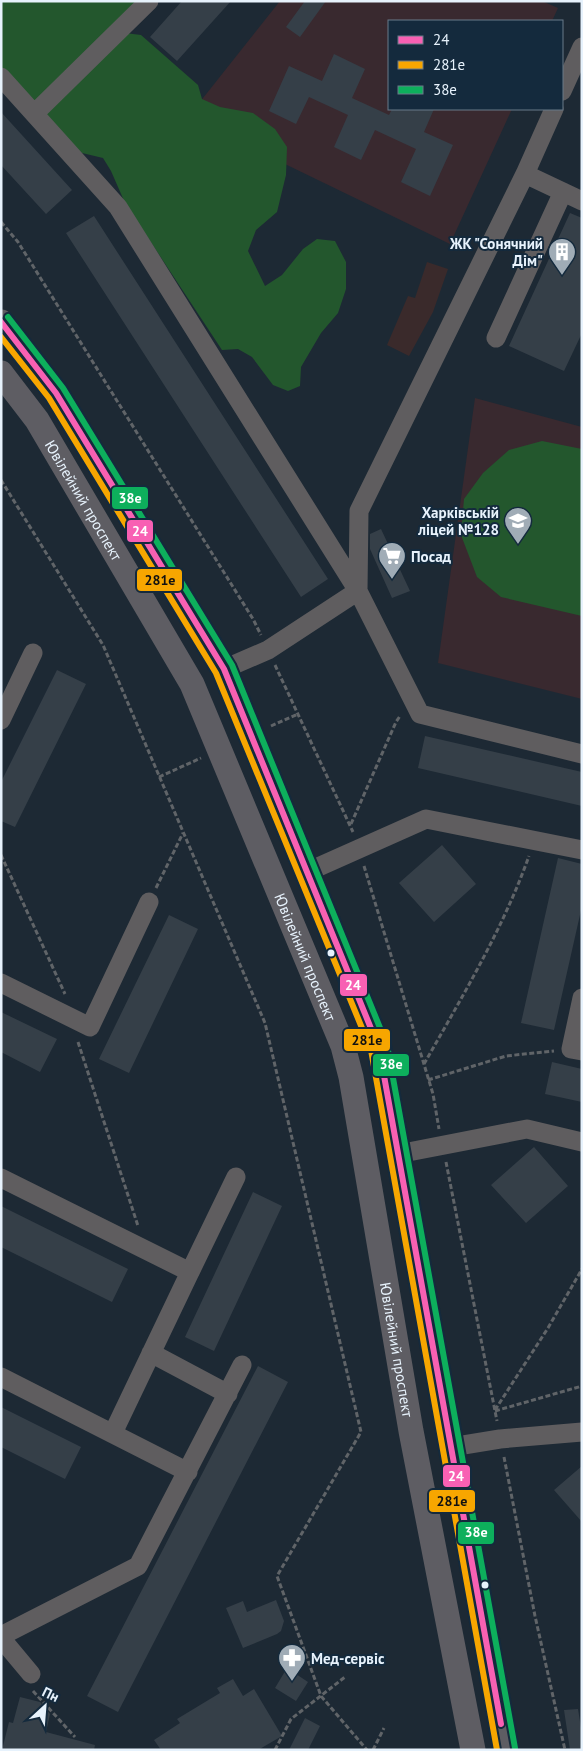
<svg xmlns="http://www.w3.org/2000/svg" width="583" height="1751" viewBox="0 0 583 1751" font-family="'PT Sans',sans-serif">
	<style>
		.industrial { fill: #3a2a2b }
		.education { fill: #39292f }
		.green { fill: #23572d }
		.building { fill: #353f48 }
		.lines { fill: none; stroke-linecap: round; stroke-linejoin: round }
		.path { stroke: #606468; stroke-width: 3; stroke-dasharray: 5 2.5; stroke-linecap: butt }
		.minor { stroke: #5f5d5f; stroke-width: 19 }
		.major { stroke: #5e5d63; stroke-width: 25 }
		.bus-1-casing { stroke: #142a3d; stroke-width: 10 }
		.bus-2-casing { stroke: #142a3d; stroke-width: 10 }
		.bus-3-casing { stroke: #142a3d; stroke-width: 10 }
		.bus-1 { stroke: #f860b3; stroke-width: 6 }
		.bus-2 { stroke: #f7a600; stroke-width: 6 }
		.bus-3 { stroke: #0daf5c; stroke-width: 6 }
		.bus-dot { fill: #e7f2fc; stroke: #142a3d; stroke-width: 2 }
		.labels { text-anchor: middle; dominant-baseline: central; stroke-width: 4; stroke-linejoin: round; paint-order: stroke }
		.poi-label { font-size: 15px; font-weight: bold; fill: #e7f2fc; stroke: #142a3d; text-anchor: end }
		.street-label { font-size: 15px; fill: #e7f2fc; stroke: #142a3d }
		.line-badge { stroke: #142a3d; stroke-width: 2 }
		.badge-label { font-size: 14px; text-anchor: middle; font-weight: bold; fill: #fff }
		.pale-badge-label { font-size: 14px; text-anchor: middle; font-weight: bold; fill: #111 }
	</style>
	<rect width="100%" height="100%" fill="#1d2934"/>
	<path class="industrial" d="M427,262L448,269L433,312L409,356L387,345L408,296L415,298Z"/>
	<path class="education" d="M280,1H542L558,8L552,21H389V109H512L450,244L188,117Z
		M475,398L582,427V699L438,663Z"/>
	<path class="green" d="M1,1H142L36,106L1,69Z
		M125,33L141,35L198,85L202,99L220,107L253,113L275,129L287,147L286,175L277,212L256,230L248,251L265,286L282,275L303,249L317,239L335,241L346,262V289L338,313L321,333L301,367L300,386L288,391L273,385L252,357L238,349L222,350L125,203L111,171L103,158L82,153L66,139L43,112Z
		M542,441L582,449V616L501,597L477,577L461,535L464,499L483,473L509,450Z"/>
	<path class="building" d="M182,1H231L177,61L150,37Z
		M305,1H326L300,37L286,27Z
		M334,54L365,69L352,98L389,115L392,109H434L424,132L453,145L430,196L401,182L416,149L375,130L361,160L334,147L348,115L309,97L296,124L269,111L289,66L322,81Z
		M1,112L72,190L46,214L1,165Z
		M570,213L582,218V333L564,371L509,346Z
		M94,216L328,579L301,597L66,233Z
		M381,529L410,591L392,598L370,549V534Z
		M57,670L86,684L15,827L1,821V782Z
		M425,736L582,772V806L418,768Z
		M442,845L476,884L434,922L399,883Z
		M558,858L582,864V906L554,1030L521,1023Z
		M169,915L198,929L129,1073L99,1059Z
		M1,1012L57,1039L40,1072L1,1052Z
		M552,1062L582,1069V1102L545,1094Z
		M534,1147L568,1186L526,1223L491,1185Z
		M253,1192L282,1206L214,1351L185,1337Z
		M1,1206L128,1269L112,1302L1,1247Z
		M258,1366L288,1382L118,1712L87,1696Z
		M1,1407L81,1447L65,1479L1,1447Z
		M582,1466V1522L554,1490Z
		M276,1600L284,1621L281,1631L277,1634L243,1648L226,1608L243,1601L247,1612Z
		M287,1668L308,1682L296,1701L275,1688Z
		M233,1679L243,1696L254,1689L282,1736L258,1750H161L154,1740L180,1723L177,1719L220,1693L217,1688Z
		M20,1697L40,1702L50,1714L46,1732L95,1745L94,1750H2L9,1722L13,1723Z
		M578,1709L582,1734V1750H570L564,1710Z
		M305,1718L320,1726L308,1750H289Z"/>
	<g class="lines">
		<path class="path" d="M1,222L18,242L253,619L261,635
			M1,480L103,645L265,1023L361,1432L277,1576L321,1696L367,1750
			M275,665L353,832
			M271,726L298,714
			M159,777L201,758
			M351,824L396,722L400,716
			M1,855L65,994
			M364,866L433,1094L439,1129
			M156,888L183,833
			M78,1042L138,1226
			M424,1064C462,997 503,929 529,856
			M428,1080L506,1056L554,1051
			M446,1162L497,1421
			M495,1410L548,1328L582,1269
			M495,1411L582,1386
			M504,1457L535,1616L565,1750
			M33,1691L75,1737
			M275,1750L291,1719L345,1677
			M373,1750L384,1728"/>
		<path class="minor" d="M1,77L118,207L358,591L420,714L582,754
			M562,91L582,47
			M35,113L149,1
			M525,174L582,201
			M496,338L563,192
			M224,669L268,650L358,591L359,511L525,174L554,109
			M1,720L33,653
			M307,872L426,819L582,850
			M1,983L90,1027L149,902
			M582,998L571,1049L582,1051
			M398,1154L527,1129L582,1142
			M1,1178L190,1272L236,1177
			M151,1353L228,1394
			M1,1377L188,1472
			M113,1433L190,1272
			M451,1447L500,1439L582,1432
			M1,1636L138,1566L242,1365
			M1,1638L31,1674"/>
		<g class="major">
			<path d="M1,322L56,393L224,669L379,1048L506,1750"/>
			<path id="s1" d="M1,373L37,420L192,684L343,1046L351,1077L411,1431L473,1750"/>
		</g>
		<defs>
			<path id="bus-1" d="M1,322L56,393L224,669L379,1048L501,1724"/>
			<path id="bus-2" d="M1,337L49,398L216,673L371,1050L497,1750"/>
			<path id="bus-3" d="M8,317L63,388L232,665L387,1045L515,1748"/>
		</defs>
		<use href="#bus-1" class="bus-1-casing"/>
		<use href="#bus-2" class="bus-2-casing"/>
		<use href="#bus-3" class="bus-3-casing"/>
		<use href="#bus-1" class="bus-1"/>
		<use href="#bus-2" class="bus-2"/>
		<use href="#bus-3" class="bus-3"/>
	</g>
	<defs>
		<symbol id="building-pin" viewBox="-11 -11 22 30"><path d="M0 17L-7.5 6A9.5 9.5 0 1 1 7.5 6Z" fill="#a0acb6" stroke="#142a3d"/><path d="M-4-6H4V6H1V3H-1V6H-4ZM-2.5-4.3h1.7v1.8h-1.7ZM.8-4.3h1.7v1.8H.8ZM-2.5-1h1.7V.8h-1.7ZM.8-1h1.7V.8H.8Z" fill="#fff"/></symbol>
		<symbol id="school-pin" viewBox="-11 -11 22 30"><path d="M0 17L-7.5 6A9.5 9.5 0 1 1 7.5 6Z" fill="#a0acb6" stroke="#142a3d"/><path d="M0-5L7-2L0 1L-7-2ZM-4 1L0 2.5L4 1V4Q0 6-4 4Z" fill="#fff"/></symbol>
		<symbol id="supermarket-pin" viewBox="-11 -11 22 30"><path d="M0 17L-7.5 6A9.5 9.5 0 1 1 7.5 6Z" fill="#a0acb6" stroke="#142a3d"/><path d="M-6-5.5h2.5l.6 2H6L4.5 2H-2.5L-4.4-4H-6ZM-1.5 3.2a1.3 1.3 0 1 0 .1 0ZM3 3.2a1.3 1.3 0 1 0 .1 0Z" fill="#fff"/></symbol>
		<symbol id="pharmacy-pin" viewBox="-11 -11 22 30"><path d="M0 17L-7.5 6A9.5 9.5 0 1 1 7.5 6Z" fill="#a0acb6" stroke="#142a3d"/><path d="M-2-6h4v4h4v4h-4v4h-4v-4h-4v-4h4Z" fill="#fff"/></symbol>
	</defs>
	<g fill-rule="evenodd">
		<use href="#building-pin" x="546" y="236" width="32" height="43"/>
		<use href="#school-pin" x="502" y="505" width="32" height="43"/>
		<use href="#supermarket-pin" x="376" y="540" width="32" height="43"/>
		<use href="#pharmacy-pin" x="276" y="1642" width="32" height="43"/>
	</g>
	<g class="bus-dot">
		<circle cx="331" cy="953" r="4.5"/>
		<circle cx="485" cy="1585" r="4.5"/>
	</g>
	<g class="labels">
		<g class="poi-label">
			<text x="543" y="243">ЖК "Сонячний<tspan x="543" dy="17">Дім"</tspan></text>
			<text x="499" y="512">Харківській<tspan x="499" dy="17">ліцей №128</tspan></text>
			<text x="411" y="556" text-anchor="start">Посад</text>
			<text x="311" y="1658" text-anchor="start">Мед-сервіс</text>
		</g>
		<g class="street-label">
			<text stroke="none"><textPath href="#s1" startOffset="152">Ювілейний проспект</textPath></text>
			<text stroke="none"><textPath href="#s1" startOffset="661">Ювілейний проспект</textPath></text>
			<text stroke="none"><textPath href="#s1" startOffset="1066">Ювілейний проспект</textPath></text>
		</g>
	</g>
	<g class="line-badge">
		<rect x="111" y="486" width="38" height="24" rx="5" fill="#0daf5c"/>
		<rect x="126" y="519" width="28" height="24" rx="5" fill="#f860b3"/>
		<rect x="136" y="568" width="47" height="24" rx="5" fill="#f7a600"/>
		<rect x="339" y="973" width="29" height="24" rx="5" fill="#f860b3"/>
		<rect x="343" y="1028" width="48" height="24" rx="5" fill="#f7a600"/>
		<rect x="372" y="1053" width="38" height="24" rx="5" fill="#0daf5c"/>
		<rect x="442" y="1464" width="29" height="24" rx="5" fill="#f860b3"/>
		<rect x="428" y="1489" width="48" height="24" rx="5" fill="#f7a600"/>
		<rect x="457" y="1521" width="38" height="24" rx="5" fill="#0daf5c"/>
	</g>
	<g class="badge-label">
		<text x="130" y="503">38е</text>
		<text x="140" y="536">24</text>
		<text x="353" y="990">24</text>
		<text x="391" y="1069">38е</text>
		<text x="456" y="1481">24</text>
		<text x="476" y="1537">38е</text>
	</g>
	<g class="pale-badge-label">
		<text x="160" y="585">281е</text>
		<text x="367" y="1045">281е</text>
		<text x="452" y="1506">281е</text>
	</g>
	<rect width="583" height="1751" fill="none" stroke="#e7f2fc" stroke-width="5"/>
	<rect x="388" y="20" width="175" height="90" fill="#142a3d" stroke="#687a89"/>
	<rect x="398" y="36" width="25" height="8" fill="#f860b3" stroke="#687a89"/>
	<text x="433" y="45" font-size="15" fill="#e7f2fc">24</text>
	<rect x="398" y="61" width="25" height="8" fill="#f7a600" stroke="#687a89"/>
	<text x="433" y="70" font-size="15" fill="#e7f2fc">281е</text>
	<rect x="398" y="86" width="25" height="8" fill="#0daf5c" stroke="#687a89"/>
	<text x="433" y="95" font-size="15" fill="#e7f2fc">38е</text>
	<g transform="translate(45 1706) rotate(26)" stroke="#142a3d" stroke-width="4" paint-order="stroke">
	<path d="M0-4L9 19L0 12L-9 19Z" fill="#e7f2fc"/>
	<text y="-8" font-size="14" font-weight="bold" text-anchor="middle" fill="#e7f2fc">Пн</text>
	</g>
</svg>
